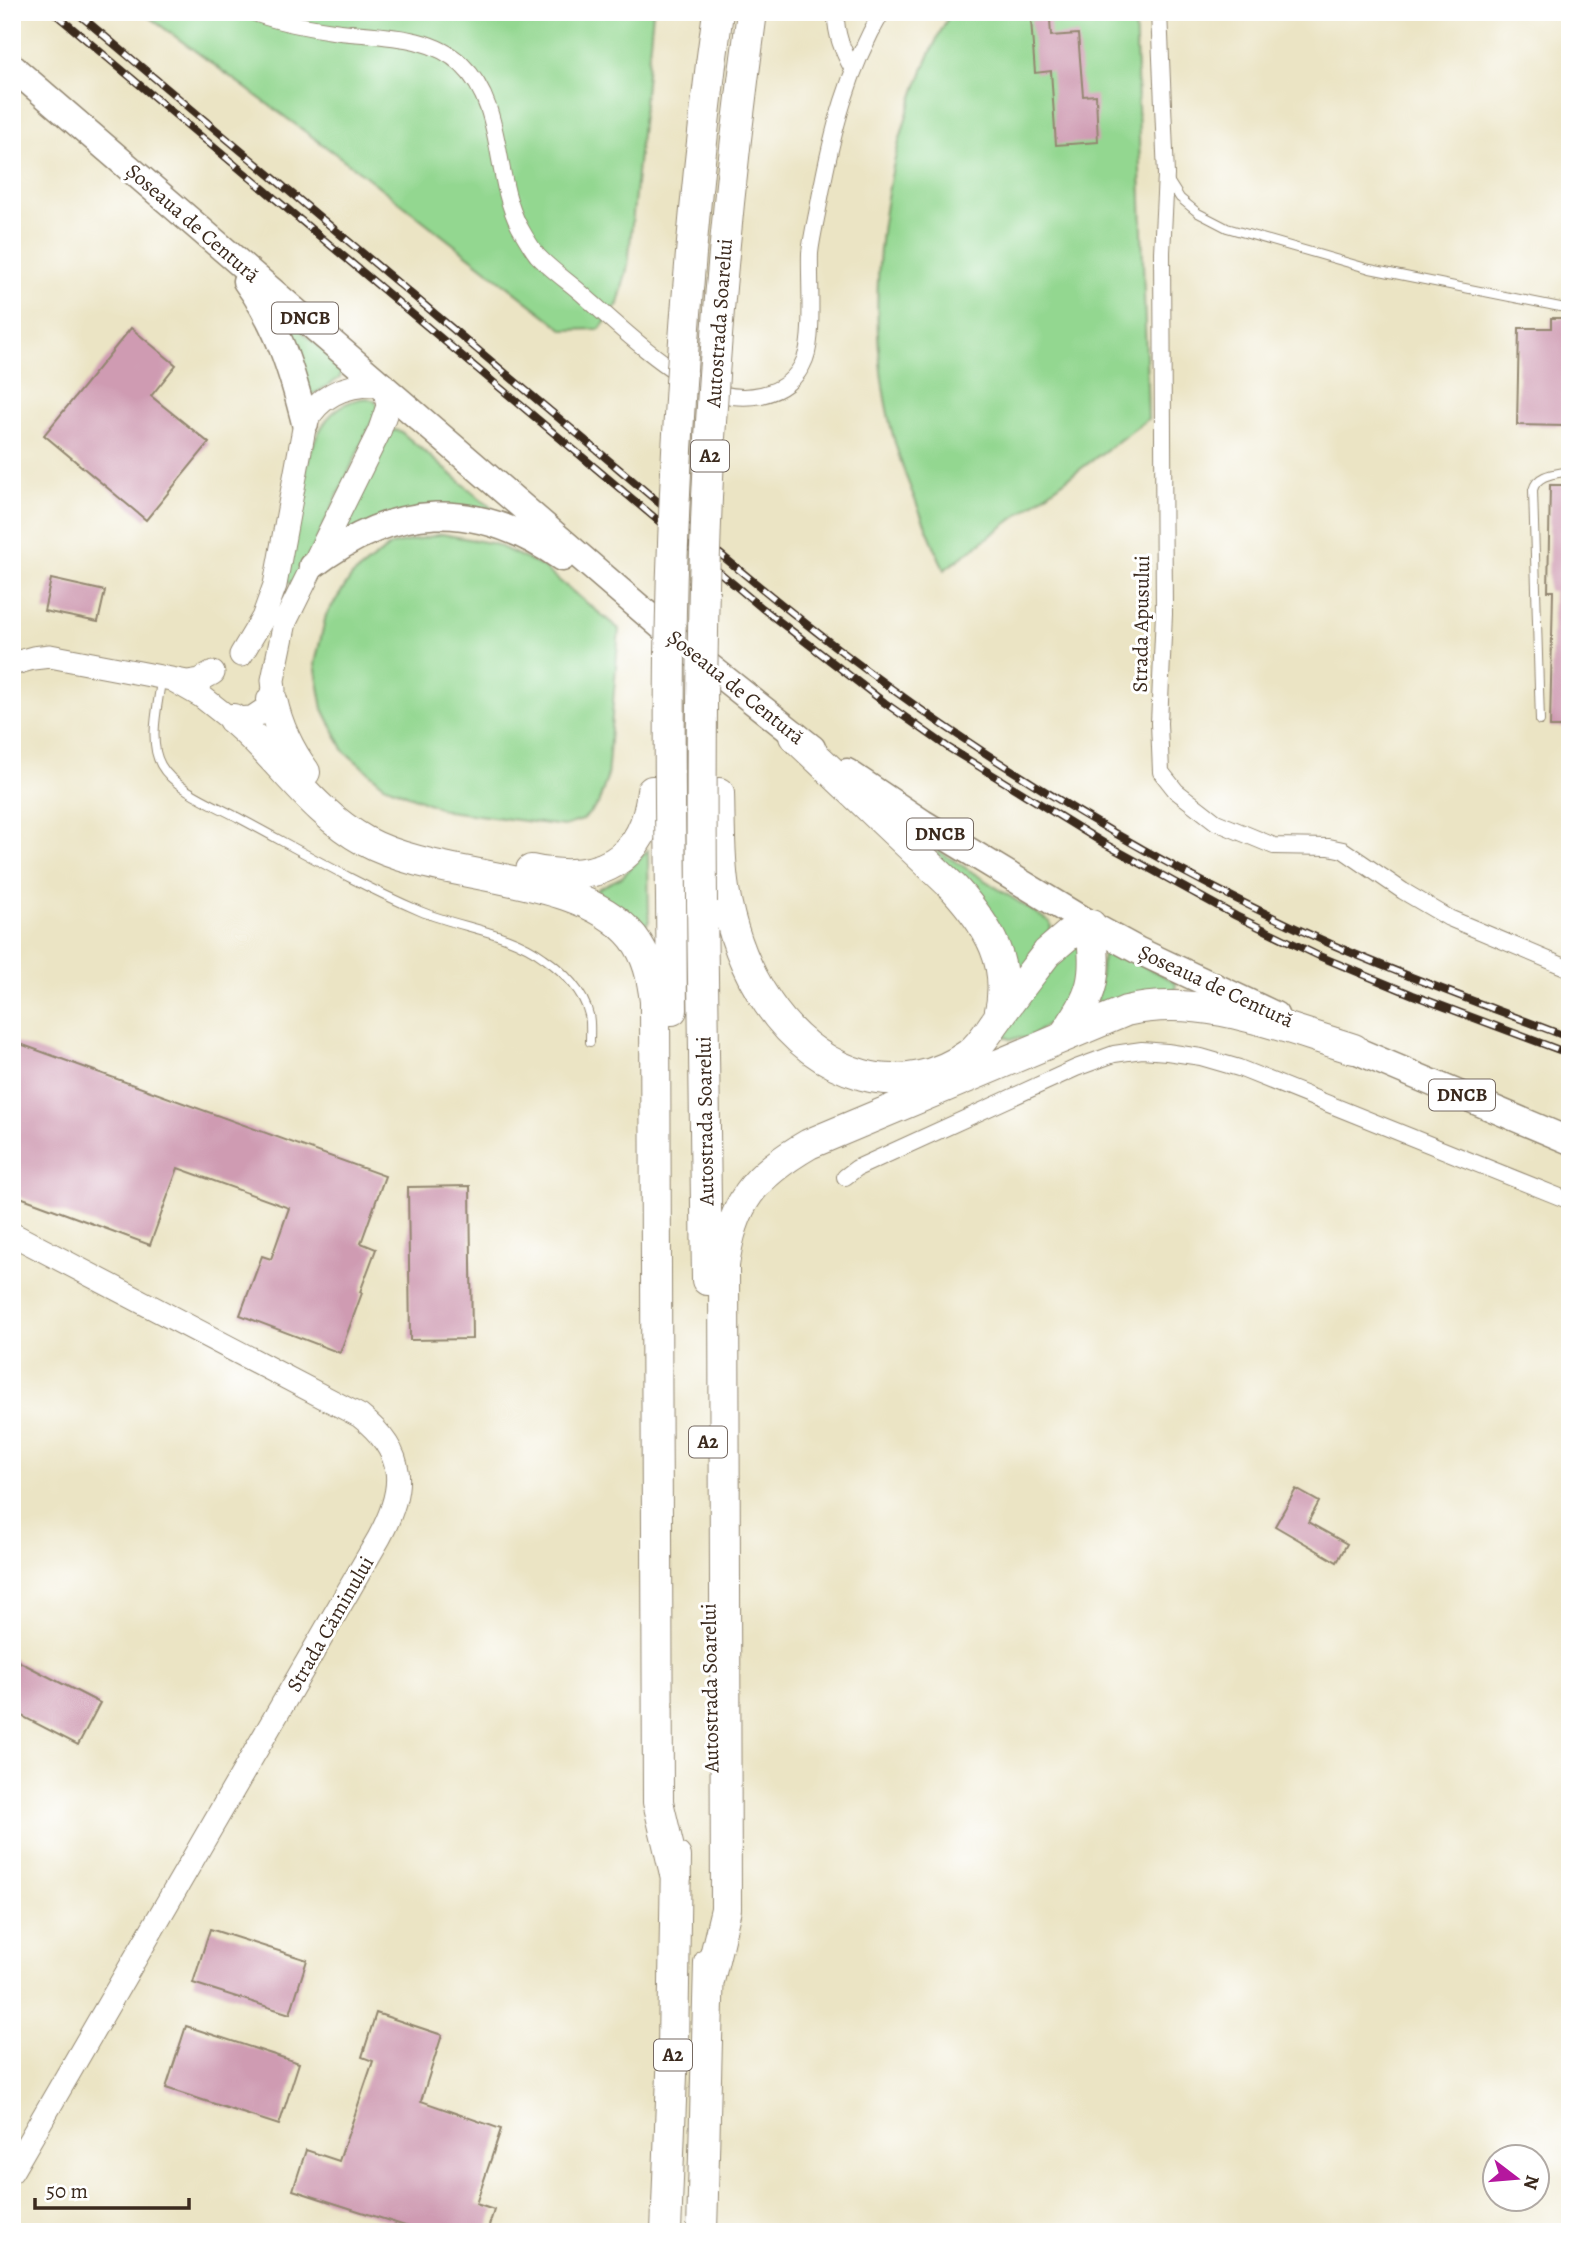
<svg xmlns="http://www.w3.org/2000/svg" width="1582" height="2244" viewBox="0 0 1582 2244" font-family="Alegreya,serif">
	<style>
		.green { fill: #93d790; stroke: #678057; stroke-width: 2 }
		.building { fill: #cf9bb2 }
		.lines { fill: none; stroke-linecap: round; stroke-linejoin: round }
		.lane-casing { stroke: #938771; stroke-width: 10 }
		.street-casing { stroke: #938771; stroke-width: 18 }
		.secondary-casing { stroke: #938771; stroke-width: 25 }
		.primary-casing { stroke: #938771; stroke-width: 29 }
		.highway-casing { stroke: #938771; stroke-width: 32 }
		.lane { stroke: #fff; stroke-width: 8 }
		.street { stroke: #fff; stroke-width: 16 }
		.secondary { stroke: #fff; stroke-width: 23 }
		.primary { stroke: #fff; stroke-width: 26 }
		.highway { stroke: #fff; stroke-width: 30 }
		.rail-casing { stroke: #3b2a1e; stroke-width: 8 }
		.rail { stroke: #fff; stroke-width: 5; stroke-dasharray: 16; stroke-linecap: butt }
		.highway-bridge-casing { stroke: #938771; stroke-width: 32; stroke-linecap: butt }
		.highway-bridge { stroke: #fff; stroke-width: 30 }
		.labels { text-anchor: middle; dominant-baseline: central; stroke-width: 6; stroke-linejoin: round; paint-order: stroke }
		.shield { fill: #fff; stroke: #766a62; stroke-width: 2 }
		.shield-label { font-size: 19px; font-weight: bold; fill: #3b2a1e }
		.street-label { font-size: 21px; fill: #3b2a1e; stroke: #fff }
	</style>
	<rect width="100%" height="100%" fill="#fff"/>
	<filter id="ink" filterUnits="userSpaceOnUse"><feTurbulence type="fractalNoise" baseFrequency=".0143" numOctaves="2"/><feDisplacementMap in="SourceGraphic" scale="14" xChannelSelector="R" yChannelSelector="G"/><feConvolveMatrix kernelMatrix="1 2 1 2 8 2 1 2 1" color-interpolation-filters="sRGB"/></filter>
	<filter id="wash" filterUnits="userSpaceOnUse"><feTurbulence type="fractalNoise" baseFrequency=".00686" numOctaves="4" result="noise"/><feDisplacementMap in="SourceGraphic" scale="28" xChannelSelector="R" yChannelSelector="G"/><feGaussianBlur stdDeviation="1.57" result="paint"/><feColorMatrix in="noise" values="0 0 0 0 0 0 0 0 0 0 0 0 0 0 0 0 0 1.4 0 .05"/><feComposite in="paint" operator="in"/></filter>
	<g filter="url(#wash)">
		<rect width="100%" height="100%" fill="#ebe4c4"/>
		<path class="green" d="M142,12H653L628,265L618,304L600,329L564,330L363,174Z
			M951,12H1135L1148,419L944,570C929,532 911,494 899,456C855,320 881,135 951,12Z
			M290,322L337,361L341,368L340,378L316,393L307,394L286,330Z
			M367,398L375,401L379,407L298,580L289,583L284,578C289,553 294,528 299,503C307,463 315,402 367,398Z
			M391,430L400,431L501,516L353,530L343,527Z
			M442,534L495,544L541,566L619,629L607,778L598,804L583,820L564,826L447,811L384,785L344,751L323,709L315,664L326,615L352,576L391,545Z
			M648,850L649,921L645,926L593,895L599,888L622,877Z
			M939,851L1050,922L1051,928L1024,970L1018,973L936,853Z
			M1068,944L1083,947L1085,971L1066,1005L1056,1017L1035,1034L1025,1038L1010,1039L1004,1036L1001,1031Z
			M1111,950L1176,982L1175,993L1096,1009L1103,954Z"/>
		<g id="blocks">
			<path class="building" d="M1050,19L1051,36L1078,34L1083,96L1096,95L1098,142L1056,145L1051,71L1035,73L1031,20Z
				M1551,318H1570L1565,426L1517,425L1519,328H1551Z
				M131,328L176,365L151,396L209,443L146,520L44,435Z
				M1550,485H1570V727H1550L1553,591H1548Z
				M51,579L105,591L98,622L44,611Z
				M12,1041L385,1176L361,1243L376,1249L360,1292L362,1293L340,1353L240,1315L262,1256L271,1259L289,1208L178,1168L150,1245L12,1194Z
				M470,1186L472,1339L410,1340L408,1187Z
				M1296,1489L1319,1502L1308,1522L1347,1544L1337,1562L1275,1526Z
				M12,1658L100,1703L78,1745L12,1711Z
				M210,1929L307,1960L290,2014L193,1983Z
				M376,2013L442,2035L421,2101L501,2129L476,2204L494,2210L487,2232H424L293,2190L306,2150L339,2161L373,2061L362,2057Z
				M186,2026L299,2063L279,2125L166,2088Z"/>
		</g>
	</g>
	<g filter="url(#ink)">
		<use href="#blocks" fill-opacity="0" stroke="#938771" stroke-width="2"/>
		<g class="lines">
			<defs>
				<path id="lane" d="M1168,179L1180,198L1198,213L1227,228L1370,269L1570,309
					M161,681C158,706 148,742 161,765C174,789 215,805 239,818C299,850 357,884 420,911C460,928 508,931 544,958C563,971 584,992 589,1015C591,1023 590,1033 590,1042
					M1540,721L1533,490C1537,474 1555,474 1570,471"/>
				<path id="street" d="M252,12C277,22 306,27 333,31C375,37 429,33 462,65C505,106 493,176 519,226C524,235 531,247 537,255C549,268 566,280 580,292C616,324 661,367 704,388C739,404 789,400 805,359C814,337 809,280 810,253C812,235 817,216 820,198C832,133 848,69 882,12
					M836,12C835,34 843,51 853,70
					M1159,12L1166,175L1162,252L1164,614L1159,723L1161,772L1176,791L1216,822L1274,846L1329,847L1343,850L1403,891L1449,918L1570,969
					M845,1177L857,1168L1076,1068L1114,1054L1142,1050L1167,1052L1201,1057L1239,1068L1570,1201"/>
				<path id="secondary" d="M12,664L33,658L50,656L187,682L200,680L213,673
					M173,680L201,696L225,715L233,719L252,718L267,708L274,690L273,680L285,622L379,432L388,406L384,385C351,383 321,392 305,423L275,585L263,618L241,655
					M12,1234L360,1416C407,1453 406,1488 379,1538L12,2171"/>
				<path id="primary" d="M12,67L691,652L812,748
					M246,281C278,325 292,371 305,423
					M312,566C395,502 475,498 562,558
					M847,772L923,823L1091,925L1137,950L1275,1015
					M1336,1042L1570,1141"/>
				<path id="highway" d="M711,64L718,12
					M272,700C278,727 288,749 305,772
					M233,719C280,758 311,811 365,841C439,882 579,871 633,937C648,956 652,978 655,1001L658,1802L676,1878
					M794,736L954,888C989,927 1012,963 999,1016
					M719,793C720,825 719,857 724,889C737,968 782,1052 863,1075C899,1085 939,1076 969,1054C982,1044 989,1030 999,1017C1014,995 1031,974 1047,953L1068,935L1091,925C1097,980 1095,992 1062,1038
					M531,870C597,884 645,863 652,791
					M671,898L672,1010
					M702,902L707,1280
					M709,1981L726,1909L724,1266C732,1202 754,1176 809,1144L1126,1011C1203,993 1281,1027 1354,1049
					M666,2232L673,2048L676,1857
					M702,2232L709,1963"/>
			</defs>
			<use href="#lane" class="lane-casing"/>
			<use href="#street" class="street-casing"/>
			<use href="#secondary" class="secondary-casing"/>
			<use href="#primary" class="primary-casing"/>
			<use href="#highway" class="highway-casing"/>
			<use href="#lane" class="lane"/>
			<use href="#street" class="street"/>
			<use href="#secondary" class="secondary"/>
			<use href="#primary" class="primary"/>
			<use href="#highway" class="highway"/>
			<defs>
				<path id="rail" d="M53,12L762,608L885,703L949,748L1105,844L1236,916L1319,956L1413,995L1570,1054
					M76,12C240,150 404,288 567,425C694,532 818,641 955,733C1074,813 1200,886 1331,944C1409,978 1490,1007 1570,1038"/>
			</defs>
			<use href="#rail" class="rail-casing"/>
			<use href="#rail" class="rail"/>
			<defs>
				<path id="highway-bridge" d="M671,898C670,817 669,736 670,655C673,458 687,260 711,64
					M702,902C701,767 701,633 707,498C714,336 730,173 752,12"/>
			</defs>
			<use href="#highway-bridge" class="highway-bridge-casing"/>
			<use href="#highway-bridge" class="highway-bridge"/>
		</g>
	</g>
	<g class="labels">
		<g class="shield">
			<rect x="272" y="302.5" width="66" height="31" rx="5"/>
			<rect x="691" y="440.5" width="38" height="31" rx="5"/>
			<rect x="907" y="818.5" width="66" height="31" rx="5"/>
			<rect x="1429" y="1079.5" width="66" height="31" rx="5"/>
			<rect x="689" y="1426.5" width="38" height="31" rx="5"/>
			<rect x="654" y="2039.5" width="38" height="31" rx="5"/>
		</g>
		<g class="shield-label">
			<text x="305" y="318">DNCB</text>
			<text x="710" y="456">A2</text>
			<text x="940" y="834">DNCB</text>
			<text x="1462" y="1095">DNCB</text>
			<text x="708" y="1442">A2</text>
			<text x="673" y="2055">A2</text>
		</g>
		<g class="street-label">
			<text transform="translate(193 223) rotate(41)">Șoseaua de Centură</text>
			<text transform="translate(719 323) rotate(-86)">Autostrada Soarelui</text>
			<text transform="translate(1141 624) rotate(-89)">Strada Apusului</text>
			<text transform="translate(736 687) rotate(39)">Șoseaua de Centură</text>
			<text transform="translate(1216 986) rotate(25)">Șoseaua de Centură</text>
			<text transform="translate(705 1121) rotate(-91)">Autostrada Soarelui</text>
			<text transform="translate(330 1624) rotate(-60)">Strada Căminului</text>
			<text transform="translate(710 1688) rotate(-91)">Autostrada Soarelui</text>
		</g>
	</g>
	<rect width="1582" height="2244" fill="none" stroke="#fff" stroke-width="42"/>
	<g transform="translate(1516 2178) rotate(106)"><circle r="33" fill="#ffffff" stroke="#b1aaa5" stroke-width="2"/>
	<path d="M0-5L12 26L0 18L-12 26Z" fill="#b5179e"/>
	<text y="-10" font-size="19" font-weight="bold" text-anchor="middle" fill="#3b2a1e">N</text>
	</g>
	<path d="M35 2198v10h154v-10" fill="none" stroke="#3b2a1e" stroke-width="3.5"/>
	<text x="46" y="2198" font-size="21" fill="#3b2a1e" stroke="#ffffff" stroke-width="5" paint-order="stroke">50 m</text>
</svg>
